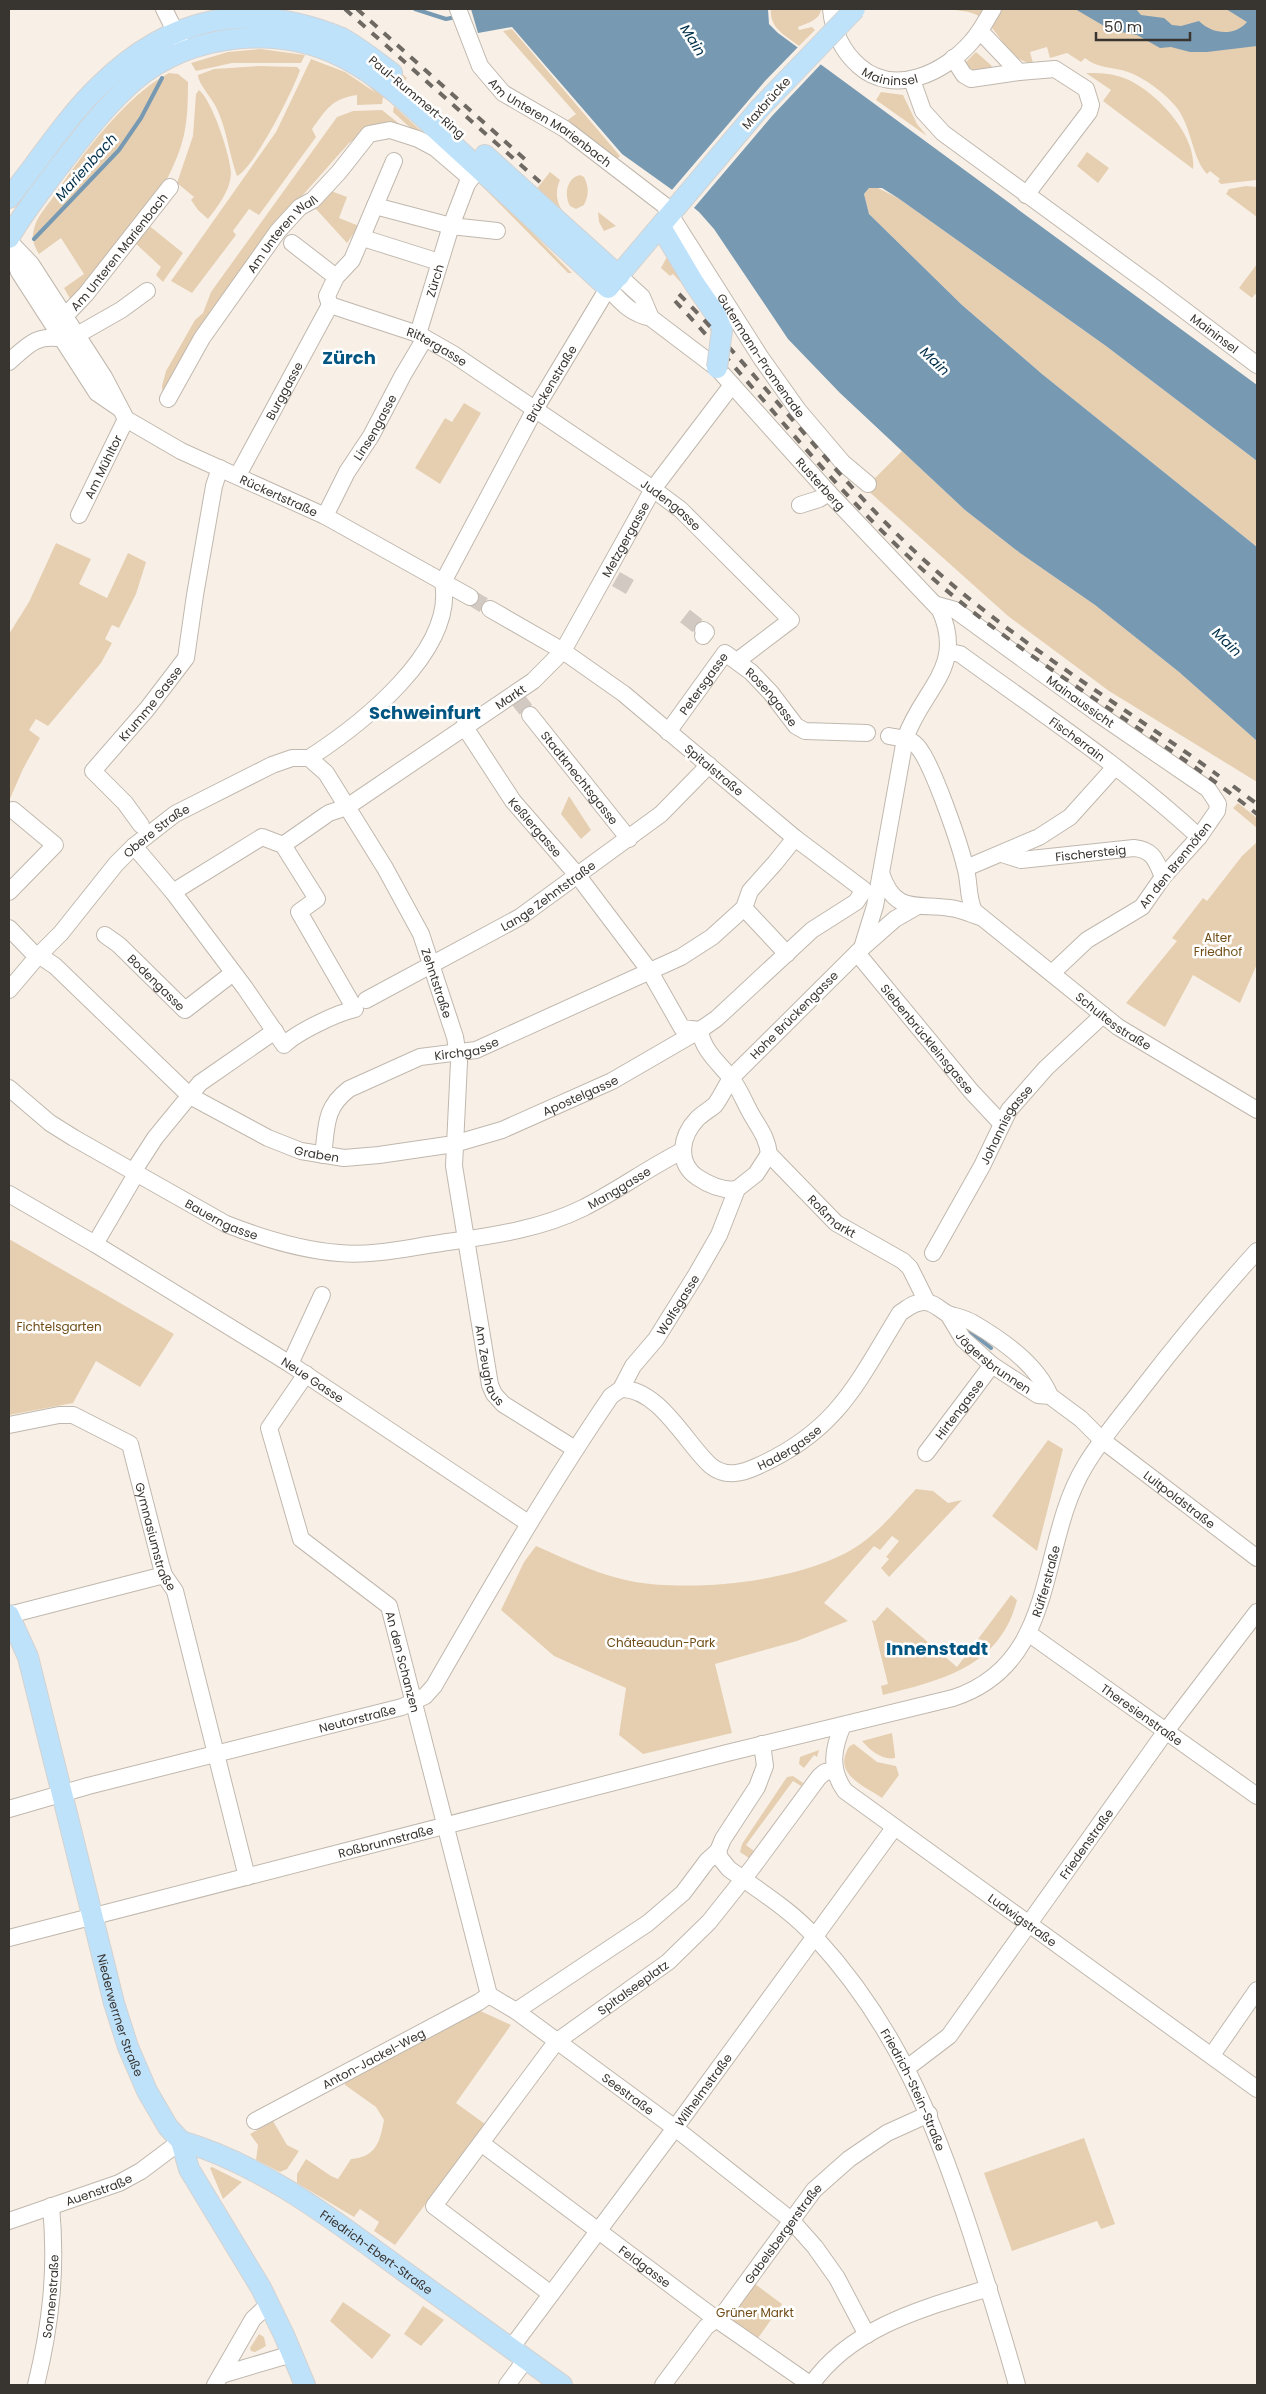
<svg xmlns="http://www.w3.org/2000/svg" width="1266" height="2394" viewBox="0 0 1266 2394" font-family="Poppins,sans-serif">
	<style>
		.green { fill: #e6cfb1 }
		.water { fill: #7799b2 }
		.pier { fill: #f8f0e6 }
		.lines { fill: none; stroke-linecap: round; stroke-linejoin: round }
		.stream { stroke: #7799b2; stroke-width: 4 }
		.minor-tunnel { stroke: #d2cac2; stroke-width: 16; stroke-dasharray: 16 8; stroke-linecap: butt }
		.minor-casing { stroke: #c0b8ae; stroke-width: 18 }
		.major-casing { stroke: #d3d2d1; stroke-width: 22 }
		.minor { stroke: #fff; stroke-width: 16 }
		.major { stroke: #bfe2fb; stroke-width: 20 }
		.rail { stroke: #6e6963; stroke-width: 4; stroke-dasharray: 9 9; stroke-linecap: butt }
		.major-bridge-casing { stroke: #d3d2d1; stroke-width: 22; stroke-linecap: butt }
		.major-bridge { stroke: #bfe2fb; stroke-width: 20 }
		.labels { text-anchor: middle; dominant-baseline: central; stroke-width: 5; stroke-linejoin: round; paint-order: stroke }
		.street-label { font-size: 12px; fill: #383430; stroke: #fff }
		.park-label { font-size: 12px; fill: #704d17; stroke: #fff }
		.water-label { font-size: 14px; font-style: italic; fill: #012f49; stroke: #fff }
		.district-label { font-size: 18px; font-weight: bold; fill: #005581; stroke: #fff }
	</style>
	<rect width="100%" height="100%" fill="#f8f0e6"/>
	<path class="green" d="M771,9H821C820,20 808,23 798,27L799,30L812,27L815,30L799,46C786,36 769,28 771,9Z
		M950,9H1257V180L1221,184L1218,181L1220,179L1210,171L1207,174C1192,158 1192,128 1177,108C1166,94 1145,78 1128,72C1113,67 1096,68 1085,58L1081,62L1067,53L1050,58L1047,47L1030,52L1033,63C1006,62 999,26 977,15C970,11 958,11 950,9Z
		M512,29L620,156L616,160L565,122L576,114L503,31Z
		M260,49L305,55L301,63H232L196,71L191,63L228,52Z
		M976,52L992,66L990,68L970,72L963,65Z
		M311,59L345,72L376,93L354,73L387,60L407,78L387,100L383,97L382,104L357,105V95C331,99 326,110 312,129L316,137L259,215L249,209L233,231L236,235L192,293L171,281L276,132Z
		M258,66L297,67L300,70C293,91 254,168 237,176C229,154 227,130 217,109C213,99 198,84 198,75L214,69Z
		M169,73L178,74L188,82C188,127 185,145 164,185L73,304L64,288L84,274L61,238L39,254C34,246 31,238 34,229C37,216 47,206 54,196C79,158 127,94 169,73Z
		M1086,73C1098,73 1110,73 1121,77C1151,86 1198,134 1193,169L1103,101L1111,90Z
		M199,90C212,100 231,157 231,174C230,191 218,206 208,219L198,210L191,200L194,197L177,183L193,136L196,94Z
		M881,92L903,95L917,124L927,136L876,100Z
		M394,106L420,130L417,134L393,112Z
		M382,110L407,130L364,133L349,143L286,214L163,399L162,386L166,371L195,320L203,313L211,292L337,117L353,111Z
		M1087,152L1109,168L1098,183L1077,166Z
		M550,172L560,180C554,193 557,205 566,216L535,191Z
		M580,175L584,177C589,187 589,195 584,205L576,209L570,206C564,196 566,178 580,175Z
		M481,181L518,214L523,223L572,273H568L479,183Z
		M1246,186L1257,187V217L1226,194L1229,189Z
		M876,187L898,198L1106,346L1257,461V547L1042,374L962,305L869,214L864,194L869,188Z
		M331,191L347,197L339,218L359,226L347,243L316,209Z
		M598,212L616,226L604,231L599,222Z
		M147,224L183,253L163,282L156,275L161,267L134,242Z
		M669,253L704,308L673,274L670,276L661,268Z
		M1257,264V295L1255,294L1252,298L1239,288Z
		M464,403L481,413L440,484L415,468L445,418L452,422Z
		M902,451L965,510L1020,553L1095,605L1179,672L1257,741V782L1109,691L1008,616L865,488Z
		M56,543L91,559L79,584L107,598L128,553L146,562L136,594L119,628L112,625L105,639L112,643L101,663L48,726L36,719L29,730L40,738L23,769L9,801V634L29,602Z
		M569,796L591,830L581,839L561,814Z
		M1238,803L1257,818V828L1233,808Z
		M1257,842V964L1240,1003L1193,975L1165,1027L1126,1003L1177,941L1172,938L1203,898L1207,901L1242,856Z
		M9,1239L174,1334L140,1387L96,1361L73,1403L9,1415Z
		M1048,1440L1063,1449L1037,1551L992,1516Z
		M916,1489L933,1491L948,1503L962,1500L889,1577L881,1568L889,1559L886,1557L899,1541L892,1536L880,1550L874,1546L824,1603L848,1621L797,1641L715,1664L732,1733L643,1754L619,1735L626,1688L554,1656L501,1610L524,1562L536,1546C568,1560 601,1576 635,1582C698,1592 806,1581 859,1545C881,1530 898,1508 916,1489Z
		M1011,1595L1017,1600C1000,1667 942,1680 883,1695L881,1686L888,1684L872,1620L875,1621L887,1607L957,1667Z
		M892,1733L895,1755V1758C882,1761 869,1749 862,1741Z
		M854,1744L877,1762L896,1766L899,1775L882,1798C868,1788 839,1777 845,1756C847,1750 848,1746 854,1744Z
		M819,1750L817,1757L814,1755L804,1768L799,1764L800,1757Z
		M793,1776L803,1783L801,1786L793,1781L746,1845L754,1851L749,1858L740,1852L742,1844L787,1777Z
		M476,2009L511,2025L456,2103L485,2124L395,2245L374,2231L379,2222L360,2209L354,2217L297,2183V2174L306,2159L331,2176L338,2179L351,2159C376,2157 380,2142 384,2120L376,2107L345,2085V2079Z
		M273,2121L287,2145L299,2151L287,2169L280,2172L256,2160L258,2145L250,2134Z
		M1084,2138L1115,2224L1101,2229L1097,2221L1012,2251L984,2173Z
		M212,2167L242,2182L223,2199L210,2168Z
		M755,2284L782,2304L756,2341L729,2321Z
		M343,2302L391,2335L372,2359L330,2321Z
		M423,2306L444,2320L421,2346L404,2334Z
		M259,2334L264,2337L266,2346L255,2352L251,2351L250,2348Z"/>
	<path class="water" d="M471,9H768L769,24L778,33L1257,385V461L1106,346L898,198L882,188H869L864,194L869,214L962,305L1042,374L1257,547V741L1179,672L1095,605L1020,553L965,510L840,393L788,339L714,229L699,212L671,189L622,154L512,27L478,33Z
		M1075,9H1136L1141,15L1164,18L1172,25L1181,26L1199,21C1212,34 1234,37 1247,22L1226,9H1257V46L1207,52H1190L1171,47L1160,48L1137,35L1111,30Z"/>
	<path class="pier" d="M799,46L822,63L772,116L693,209L671,191L765,81Z"/>
	<g class="lines">
		<path class="stream" d="M415,9L446,19L456,17
			M34,239L119,150L141,118L162,78
			M968,1330L991,1348"/>
		<path class="minor-tunnel" d="M616,579L630,587
			M470,597L490,609
			M685,616L703,630
			M516,697L530,715"/>
		<defs>
			<g id="minor">
				<path d="M164,9L185,51"/>
				<path id="s1" d="M458,9L480,66L503,93L565,129L664,205L761,358L798,410L843,463L868,484"/>
				<path id="s2" d="M831,9C833,31 842,51 859,66C894,97 945,73 972,41C981,31 986,20 993,9"/>
				<path d="M980,31L1019,72L1055,69L1086,89L1091,105L1089,112L1026,195"/>
				<path d="M953,58L964,75L971,79L1019,72"/>
				<path id="s3" d="M912,80L923,111L943,133L1155,288L1257,365"/>
				<path d="M375,206L451,226L497,231"/>
				<path d="M363,238L439,262"/>
				<path id="s4" d="M9,241L31,264L104,377L126,419L181,451L325,516L470,597"/>
				<path d="M292,243L336,277"/>
				<path d="M9,244L19,272L97,393L119,408"/>
				<path d="M619,276L642,297L651,318"/>
				<path id="s5" d="M330,305L418,334L453,354L653,489L681,510L791,620L737,661"/>
				<path d="M330,305L327,296L336,277L352,260L394,161"/>
				<path id="s6" d="M65,316L86,294L170,187"/>
				<path id="s7" d="M418,334L451,226L467,184L475,173"/>
				<path d="M77,335L121,310L147,291"/>
				<path d="M9,362C28,345 36,334 63,339"/>
				<path id="s8" d="M168,399L202,338L278,231L300,207L313,200L339,172L369,134L390,130L418,139L435,148L470,178"/>
				<path id="s9" d="M238,475L330,305"/>
				<path d="M800,505L819,499L829,493"/>
				<path id="s10" d="M79,515L126,419"/>
				<path id="s11" d="M325,516L347,472L371,436L403,375L425,338"/>
				<path id="s12" d="M443,582L534,411L608,288C622,303 631,314 651,318L717,368L829,493L940,610C966,668 922,689 905,739L875,906L862,948L731,1078C726,1086 721,1097 715,1105C709,1110 702,1114 697,1119C681,1136 676,1162 697,1177C709,1185 723,1191 737,1189"/>
				<path id="s13" d="M937,605L955,610L1097,713L1208,789L1218,804L1217,811L1199,837L1163,877L1142,907L1087,940L1052,973"/>
				<path d="M703,630L706,632L703,636"/>
				<path id="s14" d="M949,652L960,654C1041,713 1126,769 1199,837"/>
				<path id="s15" d="M530,715L629,839"/>
				<path id="s16" d="M464,726L513,801L578,876L649,970L682,1028L700,1030L716,1019L812,930L856,902L864,890L795,838L624,694L563,651L490,609"/>
				<path id="s17" d="M668,732L725,653L751,672L771,693L796,726L805,731L867,733"/>
				<path id="s18" d="M889,736C899,738 910,738 917,746C932,762 959,842 965,866C970,882 967,896 974,911L1118,1027L1257,1110"/>
				<path d="M309,758C360,725 456,651 443,582"/>
				<path id="s19" d="M329,813L347,807L533,681L563,651L653,489L732,385"/>
				<path id="s20" d="M141,825L125,803L93,771L147,709L186,658L195,595L214,486L220,468"/>
				<path d="M262,837L283,845L317,899L299,912L355,1009C337,1013 297,1032 284,1045L245,988L173,892Z"/>
				<path d="M283,845L326,815"/>
				<path d="M134,846L173,892"/>
				<path id="s21" d="M1002,854L1021,860L1134,848C1154,850 1156,861 1163,877"/>
				<path d="M966,868L1039,837L1070,817L1115,767"/>
				<path d="M881,873C895,915 917,903 950,908C960,909 971,914 980,917"/>
				<path d="M9,892L55,845L13,810"/>
				<path d="M744,908L787,954"/>
				<path d="M9,928L37,957"/>
				<path id="s22" d="M105,935L119,945L185,1010L233,973"/>
				<path d="M862,948L895,919L916,907"/>
				<path id="s23" d="M857,953L971,1091L1001,1123"/>
				<path id="s24" d="M37,957L43,958L55,966L190,1096L268,1138L301,1151L344,1158L379,1155L454,1144L502,1130L612,1081L700,1030C702,1050 720,1064 731,1078C739,1088 744,1101 750,1112C758,1127 767,1136 769,1154L836,1223L903,1261L910,1268L927,1302"/>
				<path id="s25" d="M9,990L37,957L61,933L116,864L134,846L175,814L272,765L292,758H309L326,773L385,868L421,934L455,1037L459,1062L454,1166L490,1385L494,1394L503,1404L575,1449"/>
				<path id="s26" d="M366,1000L520,917L661,814L709,765"/>
				<path id="s27" d="M9,1088L50,1123L74,1138L226,1224C262,1238 301,1250 339,1253C374,1256 406,1248 441,1243C489,1236 539,1230 583,1208C617,1191 648,1168 682,1151"/>
				<path id="s28" d="M323,1155C327,1126 324,1108 349,1089L420,1057L476,1050L681,957L712,937L744,908L750,891L775,863L795,838"/>
				<path d="M133,1172L155,1138L200,1083L275,1031"/>
				<path id="s29" d="M9,1194L95,1244L290,1364L528,1523"/>
				<path d="M95,1244L136,1174"/>
				<path id="s30" d="M933,1253L982,1166L1009,1110L1046,1068L1103,1015"/>
				<path id="s31" d="M948,1314L963,1339L992,1365L1038,1395L1050,1396L1081,1419L1102,1440L1257,1558"/>
				<path d="M290,1364L322,1295"/>
				<path id="s32" d="M306,1374L269,1428L301,1539L389,1606L489,1995L516,2011L675,2128L791,2220L815,2247L837,2278L867,2335"/>
				<path id="s33" d="M621,1389C659,1388 687,1445 711,1466C726,1478 743,1473 758,1466C838,1430 857,1383 900,1313C908,1308 914,1302 924,1302C934,1302 940,1310 948,1314C957,1317 965,1318 973,1323C1002,1340 1037,1364 1050,1396"/>
				<path id="s34" d="M9,1425L59,1415H73L130,1444L161,1565L164,1575L175,1591L247,1877"/>
				<path id="s35" d="M926,1453L992,1365"/>
				<path d="M9,1615L164,1575"/>
				<path id="s36" d="M1028,1633L1257,1796"/>
				<path id="s37" d="M843,1725C833,1748 829,1769 845,1791L1257,2089"/>
				<path id="s38" d="M9,1809L88,1786L402,1707L425,1696L434,1686C491,1587 547,1490 611,1396L621,1389L633,1366L656,1339L696,1275L719,1235L737,1189L756,1174L769,1154"/>
				<path id="s39" d="M718,1851L720,1858L729,1869C758,1890 791,1910 815,1937C897,2026 934,2120 971,2233C987,2284 1003,2334 1017,2385"/>
				<path id="s40" d="M9,1938L727,1753L953,1698C1060,1663 1037,1545 1085,1466C1101,1439 1122,1415 1141,1390C1178,1342 1216,1296 1257,1251"/>
				<path d="M516,2011L648,1923L683,1893L707,1861L718,1851L723,1839L757,1787L765,1766L762,1744"/>
				<path d="M1212,2055L1257,1990"/>
				<path id="s41" d="M907,2068L949,2036L1166,1731L1257,1612"/>
				<path id="s42" d="M255,2121L479,2002L489,1995"/>
				<path id="s43" d="M481,2143L716,2319L811,2385"/>
				<path id="s44" d="M9,2221L119,2183L141,2171L181,2141"/>
				<path id="s45" d="M551,2294L434,2206L556,2042L668,1962L709,1922L752,1868L819,1777L825,1772L834,1771"/>
				<path id="s46" d="M511,2348L675,2128L894,1828"/>
				<path d="M221,2375L292,2354"/>
				<path id="s47" d="M36,2385C51,2324 57,2269 51,2206"/>
				<path d="M215,2385L253,2319L269,2304"/>
				<path d="M507,2385L526,2359"/>
				<path id="s48" d="M663,2385L706,2327L724,2313L814,2190L849,2159L887,2133L929,2114"/>
				<path d="M811,2385C851,2327 924,2308 989,2288"/>
			</g>
			<g id="major">
				<path d="M485,155L619,276"/>
				<path d="M9,198C39,161 65,119 99,86C171,15 249,0 342,38C360,48 376,61 392,73"/>
				<path d="M661,227L694,283L716,315L722,330"/>
				<path d="M9,238C23,213 41,191 58,168C82,137 105,106 135,80C192,33 279,24 344,58C385,79 417,112 451,143C504,191 556,240 608,288L759,109"/>
				<path id="s49" d="M9,1615L28,1657L114,2003L128,2047L147,2091L168,2127L181,2141L189,2169L261,2288L284,2335L305,2385"/>
				<path id="s50" d="M181,2141C264,2165 336,2222 405,2272C457,2310 510,2347 562,2385"/>
			</g>
		</defs>
		<use href="#minor" class="minor-casing"/>
		<use href="#major" class="major-casing"/>
		<use href="#minor" class="minor"/>
		<use href="#major" class="major"/>
		<path class="rail" d="M345,9L540,182
			M357,9L529,163
			M679,294C764,380 835,478 924,560C1015,643 1121,704 1219,776
			M675,301C761,392 836,494 931,577C1032,666 1152,730 1257,814
			M1233,786L1257,804"/>
		<defs>
			<path id="major-bridge" d="M759,109L855,9
				M717,368L722,330"/>
		</defs>
		<use href="#major-bridge" class="major-bridge-casing"/>
		<use href="#major-bridge" class="major-bridge"/>
	</g>
	<g class="labels">
		<g class="street-label">
			<text stroke="none"><textPath href="#s2" startOffset="99">Maininsel</textPath></text>
			<text transform="translate(417 97) rotate(40)">Paul-Rummert-Ring</text>
			<text transform="translate(766 103) rotate(-48)">Maxbrücke</text>
			<text stroke="none"><textPath href="#s1" startOffset="152">Am Unteren Marienbach</textPath></text>
			<text stroke="none"><textPath href="#s8" startOffset="202">Am Unteren Wall</textPath></text>
			<text stroke="none"><textPath href="#s6" startOffset="84">Am Unteren Marienbach</textPath></text>
			<text stroke="none"><textPath href="#s7" startOffset="56">Zürch</textPath></text>
			<text stroke="none"><textPath href="#s3" startOffset="400">Maininsel</textPath></text>
			<text stroke="none"><textPath href="#s5" startOffset="115">Rittergasse</textPath></text>
			<text stroke="none"><textPath href="#s1" startOffset="472">Gutermann-Promenade</textPath></text>
			<text stroke="none"><textPath href="#s12" startOffset="226">Brückenstraße</textPath></text>
			<text stroke="none"><textPath href="#s9" startOffset="96">Burggasse</textPath></text>
			<text stroke="none"><textPath href="#s11" startOffset="102">Linsengasse</textPath></text>
			<text stroke="none"><textPath href="#s10" startOffset="54">Am Mühltor</textPath></text>
			<text stroke="none"><textPath href="#s12" startOffset="629">Rusterberg</textPath></text>
			<text stroke="none"><textPath href="#s4" startOffset="385">Rückertstraße</textPath></text>
			<text stroke="none"><textPath href="#s5" startOffset="398">Judengasse</textPath></text>
			<text stroke="none"><textPath href="#s19" startOffset="414">Metzgergasse</textPath></text>
			<text stroke="none"><textPath href="#s17" startOffset="60">Petersgasse</textPath></text>
			<text stroke="none"><textPath href="#s19" startOffset="216">Markt</textPath></text>
			<text stroke="none"><textPath href="#s17" startOffset="162">Rosengasse</textPath></text>
			<text stroke="none"><textPath href="#s13" startOffset="174">Mainaussicht</textPath></text>
			<text stroke="none"><textPath href="#s20" startOffset="161">Krumme Gasse</textPath></text>
			<text stroke="none"><textPath href="#s14" startOffset="156">Fischerrain</textPath></text>
			<text transform="translate(714 770) rotate(40)">Spitalstraße</text>
			<text stroke="none"><textPath href="#s15" startOffset="80">Stadtknechtsgasse</textPath></text>
			<text stroke="none"><textPath href="#s16" startOffset="124">Keßlergasse</textPath></text>
			<text stroke="none"><textPath href="#s25" startOffset="218">Obere Straße</textPath></text>
			<text stroke="none"><textPath href="#s21" startOffset="90">Fischersteig</textPath></text>
			<text transform="translate(1175 865) rotate(-51)">An den Brennöfen</text>
			<text stroke="none"><textPath href="#s26" startOffset="210">Lange Zehntstraße</textPath></text>
			<text stroke="none"><textPath href="#s22" startOffset="70">Bodengasse</textPath></text>
			<text stroke="none"><textPath href="#s25" startOffset="651">Zehntstraße</textPath></text>
			<text transform="translate(794 1015) rotate(-45)">Hohe Brückengasse</text>
			<text stroke="none"><textPath href="#s18" startOffset="384">Schultesstraße</textPath></text>
			<text stroke="none"><textPath href="#s23" startOffset="111">Siebenbrückleinsgasse</textPath></text>
			<text stroke="none"><textPath href="#s28" startOffset="199">Kirchgasse</textPath></text>
			<text stroke="none"><textPath href="#s24" startOffset="622">Apostelgasse</textPath></text>
			<text stroke="none"><textPath href="#s30" startOffset="148">Johannisgasse</textPath></text>
			<text stroke="none"><textPath href="#s24" startOffset="348">Graben</textPath></text>
			<text stroke="none"><textPath href="#s27" startOffset="665">Manggasse</textPath></text>
			<text stroke="none"><textPath href="#s24" startOffset="991">Roßmarkt</textPath></text>
			<text stroke="none"><textPath href="#s27" startOffset="251">Bauerngasse</textPath></text>
			<text stroke="none"><textPath href="#s38" startOffset="899">Wolfsgasse</textPath></text>
			<text stroke="none"><textPath href="#s31" startOffset="68">Jägersbrunnen</textPath></text>
			<text stroke="none"><textPath href="#s25" startOffset="1040">Am Zeughaus</textPath></text>
			<text stroke="none"><textPath href="#s29" startOffset="356">Neue Gasse</textPath></text>
			<text stroke="none"><textPath href="#s35" startOffset="55">Hirtengasse</textPath></text>
			<text stroke="none"><textPath href="#s33" startOffset="208">Hadergasse</textPath></text>
			<text stroke="none"><textPath href="#s31" startOffset="301">Luitpoldstraße</textPath></text>
			<text stroke="none"><textPath href="#s34" startOffset="225">Gymnasiumstraße</textPath></text>
			<text stroke="none"><textPath href="#s40" startOffset="1131">Rüfferstraße</textPath></text>
			<text stroke="none"><textPath href="#s32" startOffset="349">An den Schanzen</textPath></text>
			<text stroke="none"><textPath href="#s36" startOffset="140">Theresienstraße</textPath></text>
			<text stroke="none"><textPath href="#s38" startOffset="360">Neutorstraße</textPath></text>
			<text stroke="none"><textPath href="#s40" startOffset="389">Roßbrunnstraße</textPath></text>
			<text stroke="none"><textPath href="#s41" startOffset="289">Friedenstraße</textPath></text>
			<text stroke="none"><textPath href="#s37" startOffset="289">Ludwigstraße</textPath></text>
			<text stroke="none"><textPath href="#s45" startOffset="445">Spitalseeplatz</textPath></text>
			<text stroke="none"><textPath href="#s49" startOffset="416">Niederwerrner Straße</textPath></text>
			<text stroke="none"><textPath href="#s42" startOffset="134">Anton-Jackel-Weg</textPath></text>
			<text stroke="none"><textPath href="#s46" startOffset="322">Wilhelmstraße</textPath></text>
			<text stroke="none"><textPath href="#s39" startOffset="314">Friedrich-Stein-Straße</textPath></text>
			<text stroke="none"><textPath href="#s32" startOffset="864">Seestraße</textPath></text>
			<text stroke="none"><textPath href="#s44" startOffset="95">Auenstraße</textPath></text>
			<text stroke="none"><textPath href="#s48" startOffset="194">Gabelsbergerstraße</textPath></text>
			<text stroke="none"><textPath href="#s50" startOffset="226">Friedrich-Ebert-Straße</textPath></text>
			<text stroke="none"><textPath href="#s43" startOffset="205">Feldgasse</textPath></text>
			<text stroke="none"><textPath href="#s47" startOffset="90">Sonnenstraße</textPath></text>
		</g>
		<g class="park-label">
			<text x="1218" y="937">Alter<tspan x="1218" dy="14">Friedhof</tspan></text>
			<text x="59" y="1326">Fichtelsgarten</text>
			<text x="661" y="1642">Châteaudun-Park</text>
			<text x="755" y="2312">Grüner Markt</text>
		</g>
		<g class="water-label">
			<text transform="translate(693 40) rotate(58)">Main</text>
			<text transform="translate(86 167) rotate(-48)">Marienbach</text>
			<text transform="translate(935 361) rotate(44)">Main</text>
			<text transform="translate(1227 642) rotate(44)">Main</text>
		</g>
		<g class="district-label">
			<text x="349" y="357">Zürch</text>
			<text x="425" y="712">Schweinfurt</text>
			<text x="937" y="1648">Innenstadt</text>
		</g>
	</g>
	<rect width="1266" height="2394" fill="none" stroke="#383430" stroke-width="20"/>
	<path d="M1096 32v8h94v-8" fill="none" stroke="#383430" stroke-width="2.5"/>
	<text x="1104" y="32" font-size="15" fill="#383430" stroke="#ffffff" stroke-width="4" paint-order="stroke">50 m</text>
</svg>
